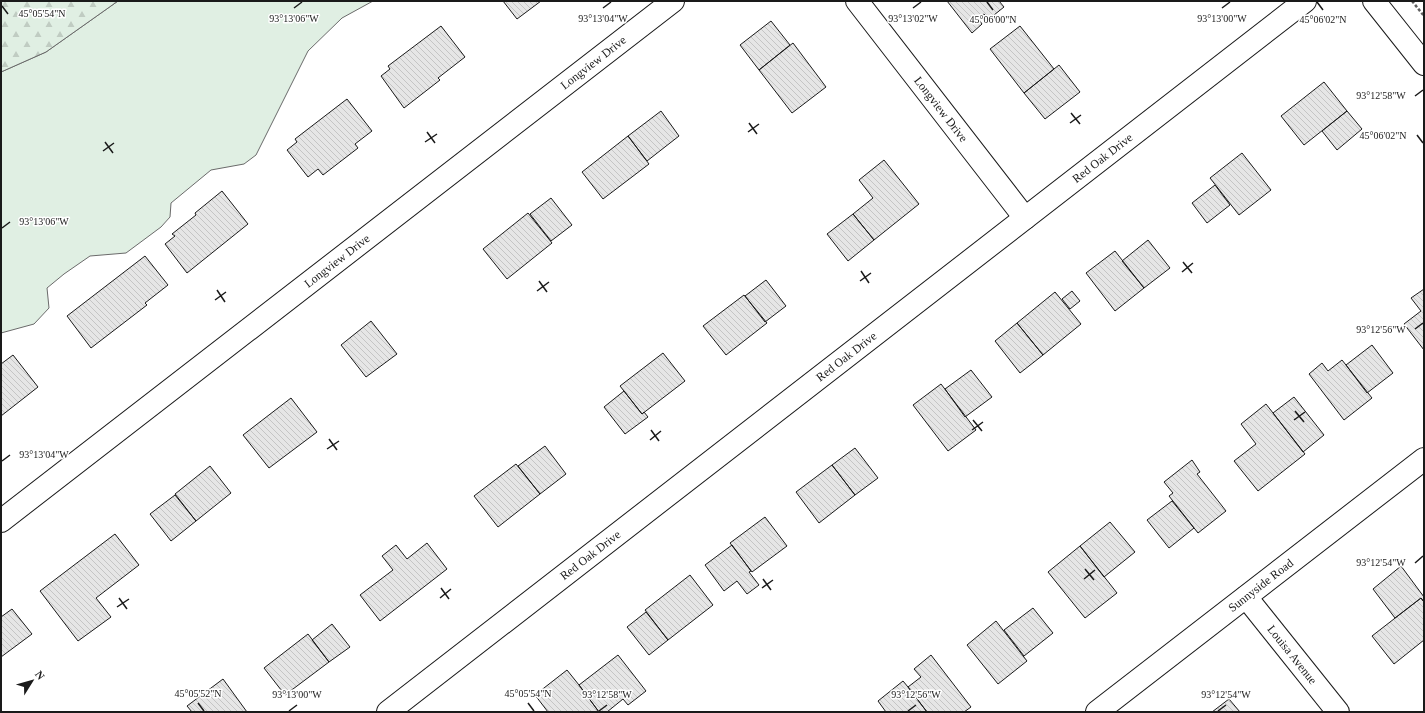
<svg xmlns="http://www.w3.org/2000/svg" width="1425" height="713" viewBox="0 0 1425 713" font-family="Georgia,serif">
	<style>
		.green { fill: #e0efe3; stroke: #6a6a6a }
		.forest { fill: url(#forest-firs); stroke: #6a6a6a }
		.building { fill: url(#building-back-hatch); stroke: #1a1a1a }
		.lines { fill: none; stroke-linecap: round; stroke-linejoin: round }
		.street-casing { stroke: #1a1a1a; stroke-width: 24 }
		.secondary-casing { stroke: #1a1a1a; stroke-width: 24 }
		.path { stroke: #5f5f5f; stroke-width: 2.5; stroke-dasharray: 3 2; stroke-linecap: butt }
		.street { stroke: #fff; stroke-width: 22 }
		.secondary { stroke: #fff; stroke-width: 22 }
		.ticks { fill: none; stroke: #1a1a1a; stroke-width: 1.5 }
		.labels { text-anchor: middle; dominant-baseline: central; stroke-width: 3; stroke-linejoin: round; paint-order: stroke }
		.street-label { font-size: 12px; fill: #1a1a1a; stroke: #fff }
		.ticks-label { font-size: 10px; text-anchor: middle; fill: #1a1a1a; stroke: #fff; stroke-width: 3; stroke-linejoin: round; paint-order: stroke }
	</style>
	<defs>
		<pattern id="forest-firs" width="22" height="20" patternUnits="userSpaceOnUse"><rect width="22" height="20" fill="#e0efe3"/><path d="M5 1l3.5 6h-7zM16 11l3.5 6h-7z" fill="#c0ccc2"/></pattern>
		<pattern id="building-back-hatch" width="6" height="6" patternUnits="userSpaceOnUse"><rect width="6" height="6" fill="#e6e6e6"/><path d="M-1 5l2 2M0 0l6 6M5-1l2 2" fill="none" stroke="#c5c5c5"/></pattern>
	</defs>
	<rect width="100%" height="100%" fill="#fff"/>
	<path class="green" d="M118,1H373L342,18L308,51L256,155L244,164L211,170L171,203L170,217L161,227L126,253L90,256L64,274L47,288L49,308L34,324L1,333V72L46,52Z"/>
	<path class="forest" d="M1,1H118L46,52L1,72Z"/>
	<path class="building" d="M503,1H541L517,19Z
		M947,1H999L1004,7L989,19L984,14L978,18L982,24L972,33Z
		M771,21L790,45L759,70L740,45Z
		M441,26L465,57L438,78L440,80L404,108L381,76L390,69L388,66Z
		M1020,26L1054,69L1024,93L990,49Z
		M793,43L826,87L792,113L759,70Z
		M1059,65L1080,92L1045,119L1024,93Z
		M1324,82L1347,111L1304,145L1281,116Z
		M347,99L372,131L355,144L358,148L323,175L318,169L308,177L287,150L297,142L295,139Z
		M661,111L679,136L647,161L628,136Z
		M1347,111L1362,129L1337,150L1322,131Z
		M628,136L649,164L603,199L582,172Z
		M1242,153L1271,190L1239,215L1210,178Z
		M884,160L919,204L874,240L853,214L873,198L859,180Z
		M1215,185L1230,205L1207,223L1192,203Z
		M222,191L248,224L187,273L165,244L175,236L172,234L196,215L195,213Z
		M551,198L572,225L551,241L530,214Z
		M528,213L552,243L507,279L483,249Z
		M853,214L874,240L848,261L827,234Z
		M1148,240L1170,268L1144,288L1122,261Z
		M1115,251L1144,288L1115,311L1086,273Z
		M145,256L168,285L145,303L147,305L91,348L67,316Z
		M766,280L786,306L765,322L745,296Z
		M1424,289V350L1404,324L1421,311L1411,298Z
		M1072,291L1080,301L1070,309L1062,299Z
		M1055,292L1081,324L1043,355L1017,323Z
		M744,295L767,323L726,355L703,326Z
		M371,321L397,354L366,377L341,345Z
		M1017,323L1043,355L1020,373L995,341Z
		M1372,345L1393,373L1367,393L1346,365Z
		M663,353L685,381L642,414L620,386Z
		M13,355L38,387L1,416V364Z
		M1342,360L1372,398L1344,420L1309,374L1322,363L1328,371Z
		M971,370L992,397L965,417L945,389Z
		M941,384L976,430L948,451L913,405Z
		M624,391L642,414L644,412L648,417L625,434L604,407Z
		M1294,397L1324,435L1303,452L1273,413Z
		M291,398L317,432L269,468L243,435Z
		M1266,404L1305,454L1258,491L1234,461L1256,444L1241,424Z
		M545,446L566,474L540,494L518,466Z
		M855,448L878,478L855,495L832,465Z
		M1192,460L1200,472L1197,474L1226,511L1198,533L1169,496L1173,493L1164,482Z
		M516,464L540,494L498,527L474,496Z
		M832,465L855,495L819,523L796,492Z
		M210,466L231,493L196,521L175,494Z
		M175,495L196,521L171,541L150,514Z
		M1172,501L1194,528L1169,548L1147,520Z
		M765,517L787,546L752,572L730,543Z
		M1110,522L1135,552L1104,577L1080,546Z
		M115,534L139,565L96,598L111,617L78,641L40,591Z
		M427,543L447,569L380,621L360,595L393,570L382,556L396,545L407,559Z
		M732,545L751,571L749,572L759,585L747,594L737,581L724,591L705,565Z
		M1080,546L1117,593L1085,618L1048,572Z
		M1401,566L1424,597V602L1421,598L1395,618L1373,589Z
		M690,575L713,605L668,640L645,610Z
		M1421,598L1424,602V640L1394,664L1372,636Z
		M1033,608L1053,633L1024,656L1004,630Z
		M12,609L32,634L1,657V617Z
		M646,612L668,640L649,655L627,627Z
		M996,621L1027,661L998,684L967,645Z
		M332,624L350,647L329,662L312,640Z
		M308,634L329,662L285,695L264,668Z
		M618,655L646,691L628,705L623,699L607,712H599L579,685Z
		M931,655L971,707L964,712H927L908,687L921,677L914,669Z
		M567,670L579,685L599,712H548L535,695Z
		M223,679L247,712H192L187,706Z
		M903,681L908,687L927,712H886L878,701Z
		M1229,699L1240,712H1212Z"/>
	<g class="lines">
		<defs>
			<g id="street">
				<path id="s1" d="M857,1L1025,218"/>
				<path id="s2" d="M1,521L673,1"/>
				<path id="s3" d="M1246,597L1338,712"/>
				<path id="s4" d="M388,712L1305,1"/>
				<path id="s5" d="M1097,712L1424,459"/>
			</g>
			<path id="secondary" d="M1374,1L1424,64"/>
		</defs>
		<use href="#street" class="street-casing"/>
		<use href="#secondary" class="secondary-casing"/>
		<path class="path" d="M1412,1L1424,16"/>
		<use href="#street" class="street"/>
		<use href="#secondary" class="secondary"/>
	</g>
	<path class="ticks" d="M987,2L993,10M1317,2L1323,10M2,6L8,14M294,8L302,2M603,8L611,2M913,8L921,2M1222,8L1230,2M1415,96L1423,90M1071,113L1080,124M749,123L757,134M1070,123L1081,115M427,132L435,143M748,132L759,124M1417,135L1423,143M105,142L113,153M425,142L437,134M103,151L114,143M2,228L10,222M1183,262L1192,273M861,271L869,283M1182,272L1193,263M539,281L547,292M860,281L871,273M217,290L225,302M537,291L549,282M215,300L226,292M1415,329L1423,323M1295,411L1304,422M973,420L982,431M1294,420L1305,412M651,430L659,441M972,430L983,422M329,439L337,450M650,440L661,431M327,449L339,441M2,461L10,455M1415,563L1423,556M1085,569L1094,580M763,579L771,590M1084,579L1095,570M441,588L449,599M762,588L773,580M119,598L127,609M440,598L451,589M117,607L129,599M198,703L204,711M528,703L534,711M289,711L297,705M599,711L607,705M908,711L916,705M1218,711L1226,705"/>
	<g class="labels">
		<g class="street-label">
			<text stroke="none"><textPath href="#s2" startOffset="749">Longview Drive</textPath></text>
			<text stroke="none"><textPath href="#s1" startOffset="137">Longview Drive</textPath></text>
			<text stroke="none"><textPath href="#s4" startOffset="904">Red Oak Drive</textPath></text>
			<text stroke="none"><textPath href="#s2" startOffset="425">Longview Drive</textPath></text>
			<text stroke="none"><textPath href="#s4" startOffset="580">Red Oak Drive</textPath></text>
			<text stroke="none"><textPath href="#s4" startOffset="256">Red Oak Drive</textPath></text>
			<text stroke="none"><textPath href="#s5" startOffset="207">Sunnyside Road</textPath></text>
			<text stroke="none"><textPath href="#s3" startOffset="74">Louisa Avenue</textPath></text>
		</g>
	</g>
	<g class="ticks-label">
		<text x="42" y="17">45°05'54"N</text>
		<text x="294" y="22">93°13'06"W</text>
		<text x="603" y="22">93°13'04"W</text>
		<text x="913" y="22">93°13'02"W</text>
		<text x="1222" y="22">93°13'00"W</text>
		<text x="993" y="23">45°06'00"N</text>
		<text x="1323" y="23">45°06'02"N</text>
		<text x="1381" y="99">93°12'58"W</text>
		<text x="1383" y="139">45°06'02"N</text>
		<text x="44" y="225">93°13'06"W</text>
		<text x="1381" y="333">93°12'56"W</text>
		<text x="44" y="458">93°13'04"W</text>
		<text x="1381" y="566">93°12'54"W</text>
		<text x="198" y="697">45°05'52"N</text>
		<text x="528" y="697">45°05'54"N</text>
		<text x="297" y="698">93°13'00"W</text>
		<text x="607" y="698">93°12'58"W</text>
		<text x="916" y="698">93°12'56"W</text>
		<text x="1226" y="698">93°12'54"W</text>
	</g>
	<rect width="1425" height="713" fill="none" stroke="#1a1a1a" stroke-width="4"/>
	<g transform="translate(32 681) rotate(53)" stroke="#ffffff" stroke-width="3" paint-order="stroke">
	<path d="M0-3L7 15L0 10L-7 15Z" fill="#1a1a1a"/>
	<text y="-6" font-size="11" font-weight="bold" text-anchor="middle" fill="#1a1a1a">N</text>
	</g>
</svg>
